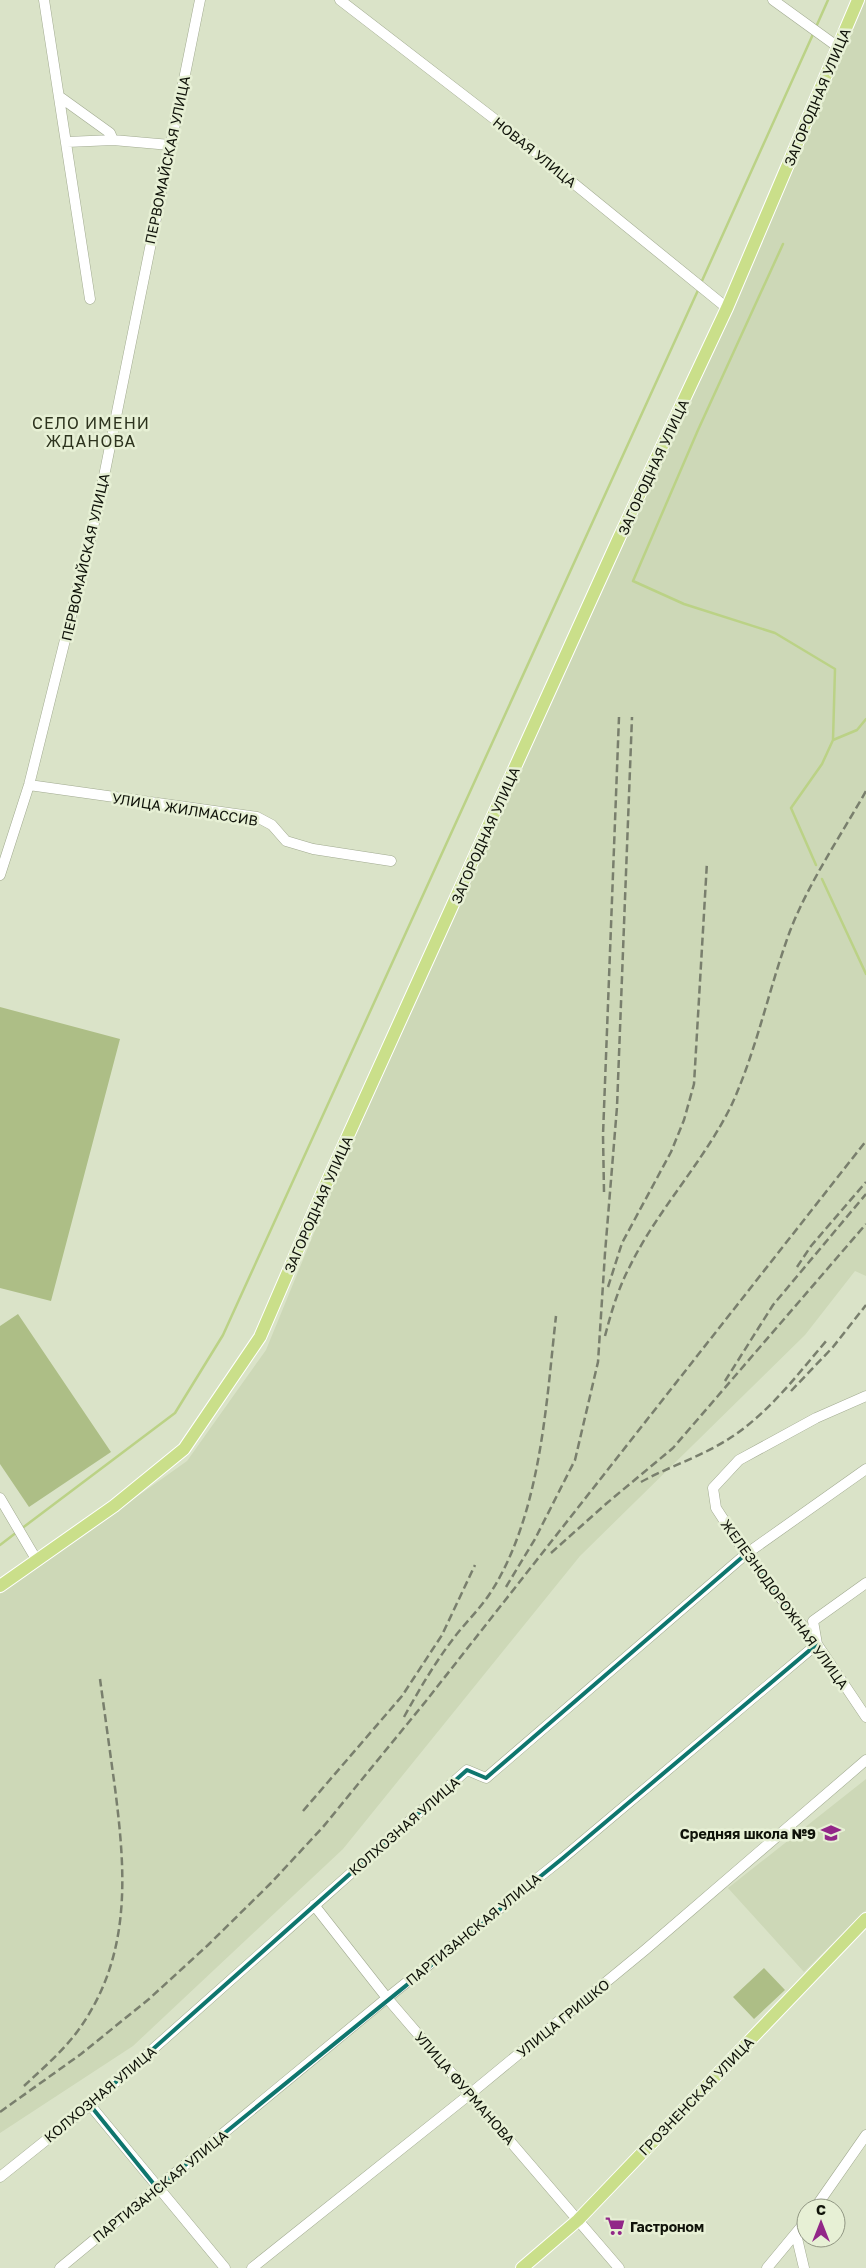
<svg xmlns="http://www.w3.org/2000/svg" width="866" height="2268" viewBox="0 0 866 2268" font-family="'Golos Text',sans-serif">
	<style>
		.built { fill: #cdd8b7 }
		.green { fill: #adbe86 }
		.lines { fill: none; stroke-linecap: round; stroke-linejoin: round }
		.stream { stroke: #bbd286; stroke-width: 2.5 }
		.minor-casing { stroke: #a1aa90; stroke-width: 11 }
		.major-casing { stroke: #fff; stroke-width: 14 }
		.minor { stroke: #fff; stroke-width: 10 }
		.major { stroke: #cadf8a; stroke-width: 12 }
		.rail { stroke: #797f6d; stroke-width: 2.5; stroke-dasharray: 8 4; stroke-linecap: butt }
		.marked { fill: none; stroke: #0f766e; stroke-width: 4; stroke-linejoin: round }
		.labels { text-anchor: middle; dominant-baseline: central; stroke-width: 5; stroke-linejoin: round; paint-order: stroke }
		.street-label { font-size: 14px; fill: #0f1209; stroke: #e7f0d5 }
		.poi-label { font-size: 14px; font-weight: bold; fill: #0f1209; stroke: #e7f0d5; text-anchor: end }
		.quarter-label { font-size: 16px; letter-spacing: 1px; fill: #2d331e; stroke: #e7f0d5 }
	</style>
	<rect width="100%" height="100%" fill="#dae3c8"/>
	<path class="built" d="M856,0H866V1276L855,1271L805,1335L580,1556L343,1849L133,2046L0,2133V1594L187,1461L266,1350L341,1167L474,856L655,464Z
		M866,1779V1910L804,1972L728,1888Z"/>
	<path class="green" d="M0,1007L120,1039L51,1301L0,1288Z
		M18,1314L111,1452L29,1507L0,1464V1326Z
		M764,1968L785,1990L754,2019L733,1997Z"/>
	<g class="lines">
		<path class="stream" d="M816,27L828,0
			M783,244L698,430L633,581L684,604L775,633L835,669L833,740L822,764L791,808L816,865
			M701,283L814,32
			M833,740L857,730L866,719
			M822,879L866,974
			M21,1529L175,1413L223,1335L699,288
			M0,1545L17,1532"/>
		<defs>
			<path id="minor" d="M44,0L90,299
				M340,0L497,121L727,308
				M773,0L838,47
				M60,97L110,133L113,140L170,145
				M67,142L113,140
				M29,785L257,817L272,825L286,841L313,849L391,861
				M0,875L29,785L97,511L200,0
				M866,1396L816,1418L739,1460L713,1488L716,1508L746,1554L817,1644L866,1717
				M0,1498L36,1559
				M314,1905L387,1998L619,2268
				M90,2105L225,2268
				M0,2177L90,2105L467,1770L486,1778L746,1554L866,1469
				M815,2208L866,2135
				M796,2234L804,2268
				M60,2268L387,1998L563,1858L817,1644L813,1621L866,1583
				M252,2268L470,2094L645,1950L866,1760
				M767,2268L806,2221"/>
			<path id="major" d="M0,1586L114,1506L184,1449L260,1337L323,1191L618,540L727,308L858,0
				M522,2268L578,2220L866,1919"/>
		</defs>
		<use href="#minor" class="minor-casing"/>
		<use href="#major" class="major-casing"/>
		<use href="#minor" class="minor"/>
		<use href="#major" class="major"/>
		<path class="rail" d="M604,1192L603,1135L619,717
			M797,1267L811,1246L866,1182
			M608,1287L622,1243L671,1152L684,1120L694,1084L707,862
			M605,1336C611,1313 618,1289 629,1268C657,1210 704,1162 732,1104C757,1049 769,988 790,931C809,882 840,837 866,791
			M725,1381L773,1305L866,1194
			M791,1391L833,1347L866,1305
			M641,1482C670,1466 703,1456 730,1438C769,1413 797,1375 827,1340
			M551,1553L607,1503L673,1448L866,1224
			M506,1587L535,1539L575,1460L598,1362L605,1253L617,1107L632,717
			M404,1717C419,1690 434,1664 453,1639C465,1623 480,1609 491,1592C541,1513 546,1405 556,1316
			M303,1811L402,1696L442,1635L475,1565
			M24,2086C42,2069 62,2052 77,2032C132,1957 126,1875 115,1788C110,1752 105,1715 100,1679
			M0,2112L81,2054L149,1999L208,1945L271,1883L323,1827L426,1701L866,1141"/>
	</g>
	<path class="marked" d="M746,1554L817,1644L563,1858L157,2188L90,2105L467,1770L486,1778Z"/>
	<defs>
		<symbol id="school-bare" viewBox="-9 -9 18 18"><path d="M0-5L7-2L0 1L-7-2ZM-4 1L0 2.5L4 1V4Q0 6-4 4Z" fill="#922688" stroke="#e7f0d5" stroke-width="2.5" paint-order="stroke"/></symbol>
		<symbol id="supermarket-bare" viewBox="-9 -9 18 18"><path d="M-6-5.5h2.5l.6 2H6L4.5 2H-2.5L-4.4-4H-6ZM-1.5 3.2a1.3 1.3 0 1 0 .1 0ZM3 3.2a1.3 1.3 0 1 0 .1 0Z" fill="#922688" stroke="#e7f0d5" stroke-width="2.5" paint-order="stroke"/></symbol>
	</defs>
	<g fill-rule="evenodd">
		<use href="#school-bare" x="817" y="1819" width="28" height="28"/>
		<use href="#supermarket-bare" x="601" y="2212" width="28" height="28"/>
	</g>
	<g class="labels">
		<g class="street-label">
			<text transform="translate(817 97) rotate(-67)">ЗАГОРОДНАЯ УЛИЦА</text>
			<text transform="translate(535 152) rotate(39)">НОВАЯ УЛИЦА</text>
			<text transform="translate(167 160) rotate(-78)">ПЕРВОМАЙСКАЯ УЛИЦА</text>
			<text transform="translate(653 467) rotate(-65)">ЗАГОРОДНАЯ УЛИЦА</text>
			<text transform="translate(85 557) rotate(-77)">ПЕРВОМАЙСКАЯ УЛИЦА</text>
			<text transform="translate(185 809) rotate(9)">УЛИЦА ЖИЛМАССИВ</text>
			<text transform="translate(485 835) rotate(-66)">ЗАГОРОДНАЯ УЛИЦА</text>
			<text transform="translate(318 1204) rotate(-66)">ЗАГОРОДНАЯ УЛИЦА</text>
			<text transform="translate(785 1604) rotate(54)">ЖЕЛЕЗНОДОРОЖНАЯ УЛИЦА</text>
			<text transform="translate(404 1826) rotate(-41)">КОЛХОЗНАЯ УЛИЦА</text>
			<text transform="translate(473 1929) rotate(-39)">ПАРТИЗАНСКАЯ УЛИЦА</text>
			<text transform="translate(563 2018) rotate(-39)">УЛИЦА ГРИШКО</text>
			<text transform="translate(465 2088) rotate(49)">УЛИЦА ФУРМАНОВА</text>
			<text transform="translate(100 2094) rotate(-40)">КОЛХОЗНАЯ УЛИЦА</text>
			<text transform="translate(696 2096) rotate(-46)">ГРОЗНЕНСКАЯ УЛИЦА</text>
			<text transform="translate(160 2186) rotate(-39)">ПАРТИЗАНСКАЯ УЛИЦА</text>
		</g>
		<g class="poi-label">
			<text x="816" y="1833">Средняя школа №9</text>
			<text x="630" y="2226" text-anchor="start">Гастроном</text>
		</g>
		<g class="quarter-label">
			<text x="91" y="423">СЕЛО ИМЕНИ<tspan x="91" dy="18">ЖДАНОВА</tspan></text>
		</g>
	</g>
	<g transform="translate(821 2223)"><circle r="24" fill="#e7f0d5" stroke="#919783"/>
	<path d="M0-4L9 19L0 12L-9 19Z" fill="#922688"/>
	<text y="-8" font-size="14" font-weight="bold" text-anchor="middle" fill="#0f1209">С</text>
	</g>
</svg>
